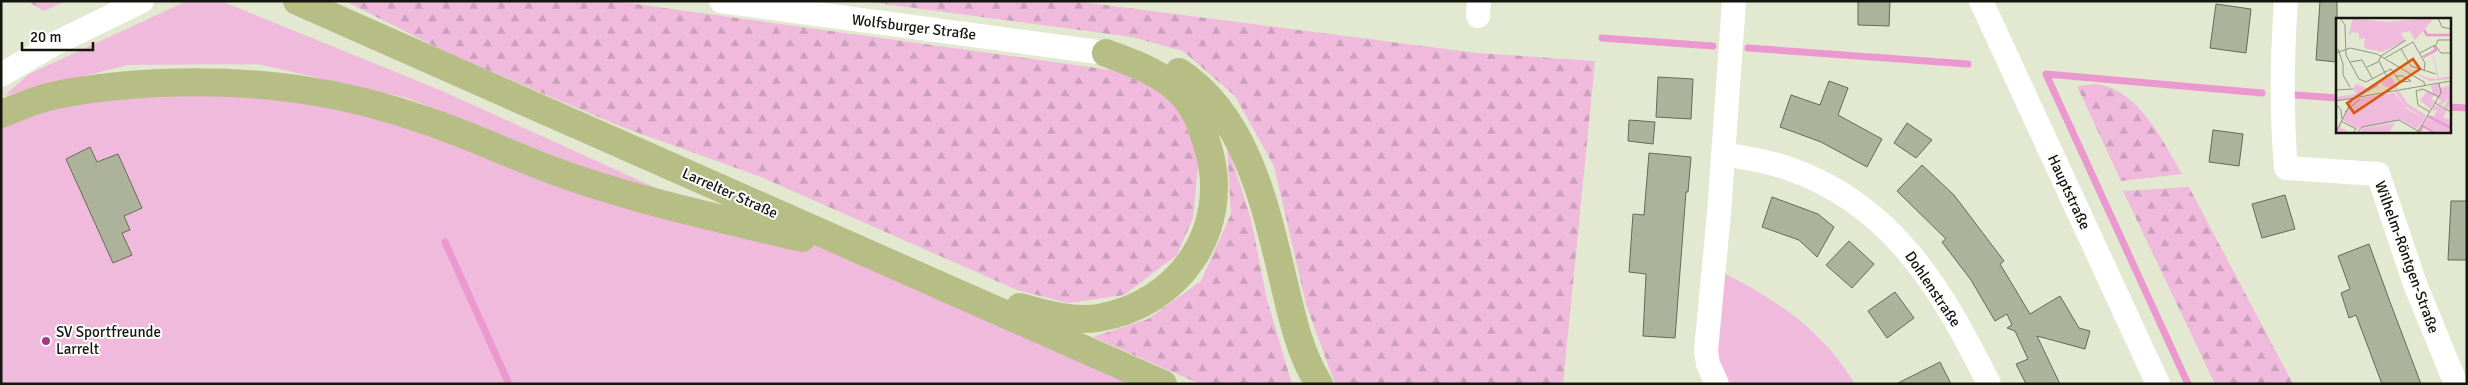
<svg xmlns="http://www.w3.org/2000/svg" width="2468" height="385" viewBox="0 0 2468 385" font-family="Signika,sans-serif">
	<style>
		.green { fill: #efbadc }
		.forest { fill: url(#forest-firs) }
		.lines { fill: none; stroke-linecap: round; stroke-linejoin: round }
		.stream { stroke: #eb98d0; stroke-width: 7 }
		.building { fill: #adb29b; stroke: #666a55 }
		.minor { stroke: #fff; stroke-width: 24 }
		.major { stroke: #b6be86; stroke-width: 28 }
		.poi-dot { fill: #aa348c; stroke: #fff; stroke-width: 2 }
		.labels { text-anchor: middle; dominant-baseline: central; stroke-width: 4; stroke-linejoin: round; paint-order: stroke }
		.street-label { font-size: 15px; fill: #14150d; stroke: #fff }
		.poi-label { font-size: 15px; fill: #14150d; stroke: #fff; text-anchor: start }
		.inset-river { fill: none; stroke: #eb98d0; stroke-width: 2.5 }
		.inset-road { fill: none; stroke: #909482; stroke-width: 1 }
		.view { fill: #dd560c; fill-opacity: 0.15; stroke: #dd560c; stroke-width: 2.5 }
		.inset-edge { fill: none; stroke: #14150d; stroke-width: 2.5 }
	</style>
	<defs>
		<pattern id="forest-firs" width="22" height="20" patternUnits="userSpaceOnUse" patternTransform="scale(1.25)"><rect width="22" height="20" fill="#efbadc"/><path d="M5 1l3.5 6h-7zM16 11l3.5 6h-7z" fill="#cc9fbc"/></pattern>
	</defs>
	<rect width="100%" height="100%" fill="#e3e8d0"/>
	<path class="green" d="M187,1H221L440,90L676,197L594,172L407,98L257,64L128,65L4,96L29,74Z
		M257,84L867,253L1163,384H1V114L46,97Z
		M1714,268C1773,298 1820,326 1855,384H1717Z"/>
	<path class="forest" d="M27,1H65L44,11Z
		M345,1H614L1140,74L1178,109L1199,156L1193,218L1177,255L1124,295L1068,303L1017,290L761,177L622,127L452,55Z
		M862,1H1074L1477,53L1595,61L1563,384H1335L1306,304L1274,166L1235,96L1183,51L1132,37Z
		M2097,84C2140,91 2162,140 2182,174L2121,181L2077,86Z
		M1227,144L1251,219L1267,300L1292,384H1200L1093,337L1148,319L1201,281L1231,214Z
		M2189,187L2293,384H2215L2123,191Z"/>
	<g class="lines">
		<path class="stream" d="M1602,38L1713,46
			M1748,48L1968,64
			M2296,95L2337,98
			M2449,107L2467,108
			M445,242L509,384
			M2188,384L2046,74L2262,93"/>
	</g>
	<path class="building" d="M1858,1H1890L1889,26L1858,25Z
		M2320,1H2337V62L2316,60Z
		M2216,4L2251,9L2246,53L2210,48Z
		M1658,77L1693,79L1691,119L1656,117Z
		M1829,81L1848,88L1838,115L1882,139L1867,167L1821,142L1780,127L1791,95L1820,105Z
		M1629,120L1655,122L1653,144L1628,141Z
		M1907,123L1932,140L1916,158L1894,143Z
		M2213,130L2243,134L2239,166L2209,162Z
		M90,147L97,162L118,154L142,208L124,216L130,230L122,233L132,255L113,263L66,159Z
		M1649,153L1691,157L1688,192H1686L1675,338L1643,336L1646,274L1629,272L1633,214L1644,215Z
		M1922,165L1954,195L2004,261L2000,264L2030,314L2060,296L2079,328L2090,331L2085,349L2037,336L2060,384H2026L2016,364L2028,359L2015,331L2007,328L2012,325L2007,314L1995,321L1971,280L1942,242L1946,239L1897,191Z
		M2285,195L2295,229L2262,238L2252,204Z
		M1772,197L1818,214L1834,227L1817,257L1799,240L1762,227Z
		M2451,201H2467V260H2448Z
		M1849,241L1874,264L1852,288L1826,265Z
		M2369,244L2390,302L2421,384H2382L2356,315L2349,318L2341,293L2350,289L2338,256Z
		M1895,292L1914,318L1887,338L1868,311Z
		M1940,362L1951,384H1896Z"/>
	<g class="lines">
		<path class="minor" d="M721,1L1106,53
			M1981,1L2158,384
			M2286,1C2282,57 2281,111 2286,168L2378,174L2415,284L2456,384
			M1478,16L1479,1
			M1,75L56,43L142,1
			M1723,154C1745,158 1769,161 1790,169C1893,205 1943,291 1989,384
			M1717,384L1708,364L1706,351L1719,213L1734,1"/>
		<path class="major" d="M297,1L1163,384
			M1179,72C1248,117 1266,209 1284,283C1292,317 1300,354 1319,384
			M1,114C17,108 32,101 48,97C85,88 122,85 159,83C256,79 342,90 433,123C482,140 528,163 577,179C651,204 727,220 802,238
			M1020,307C1045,314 1072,322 1098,318C1178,305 1231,231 1209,151C1203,130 1196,107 1179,91C1158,71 1132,63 1106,53"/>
	</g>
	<circle class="poi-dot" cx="46" cy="341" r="5"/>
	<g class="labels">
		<g class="street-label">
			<text transform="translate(914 27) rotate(7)">Wolfsburger Straße</text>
			<text transform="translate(2069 192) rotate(65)">Hauptstraße</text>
			<text transform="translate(730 193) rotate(24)">Larrelter Straße</text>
			<text transform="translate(2407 257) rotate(70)">Wilhelm-Röntgen-Straße</text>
			<text transform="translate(1933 289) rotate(56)">Dohlenstraße</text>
		</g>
		<g class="poi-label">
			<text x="56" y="332">SV Sportfreunde<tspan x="56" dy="17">Larrelt</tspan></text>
		</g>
	</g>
	<g transform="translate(2336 18)">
		<rect width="115" height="115" fill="#e3e8d0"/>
		<path d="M17,0L49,4L98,0L79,22L74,13L65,15L69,23L46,34L28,30L29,20L23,21V15L16,14L12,19ZM102,66L105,70L115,67V86L112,91L108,89L112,81L105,87L101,85L106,83L98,77L95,81L99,83L93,93L94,90L84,83L91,73L97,76L95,68ZM58,75L71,91L88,101L81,111L65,102L21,111L7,102L4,109L14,115H0L16,81ZM99,87L111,92L107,100L113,101L115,110L92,98H98L101,93L96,92ZM59,105L53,115H23L27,110Z" fill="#efbadc"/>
		<path d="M101,31L97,36L103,60L115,58V61L94,63L68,50L92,60L102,61L96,34ZM55,58L62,71H54L44,65L17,79L0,83V79L20,76L17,71L20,66L30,70ZM63,73L72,86L90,97L88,101L68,87L59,74ZM92,98L115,110V115H101L87,106Z" fill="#efbadc"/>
		<path class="inset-river" d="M88,12L91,17H115M87,39L100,32L98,28M92,98L115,110M83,115L87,108L99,115"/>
		<path class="inset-road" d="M4,0L9,7L10,37L23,61L30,64L55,51L64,64L75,63L67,58H60M102,0L106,9L115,11M100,27L102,22H115M2,31L7,46V57L14,69M65,31L75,48L100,56M0,35L14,30L41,36L88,64L89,68M84,35L99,27L105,35H115M45,38L70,22M49,40L77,24L89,45L88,53M43,43L51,59M14,44L26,42L36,60M31,49L42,44L45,38M0,72L17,71M0,83L115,63M99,85L115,94M0,86L5,92L6,101M9,94L24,81M94,94L82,87L80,73L87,71L103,79M5,103L20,111L17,115M0,114L16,82L42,67M21,115L26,109L63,102L82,113M81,115L105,75L103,65"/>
		<path class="view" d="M77,41L84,51L18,95L11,85Z"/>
		<rect width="115" height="115" class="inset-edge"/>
	</g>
	<rect width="2468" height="385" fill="none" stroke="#14150d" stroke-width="5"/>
	<path d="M22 42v8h71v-8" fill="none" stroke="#14150d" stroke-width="2.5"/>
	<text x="30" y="42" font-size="15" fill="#14150d" stroke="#ffffff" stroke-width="4" paint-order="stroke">20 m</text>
</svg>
